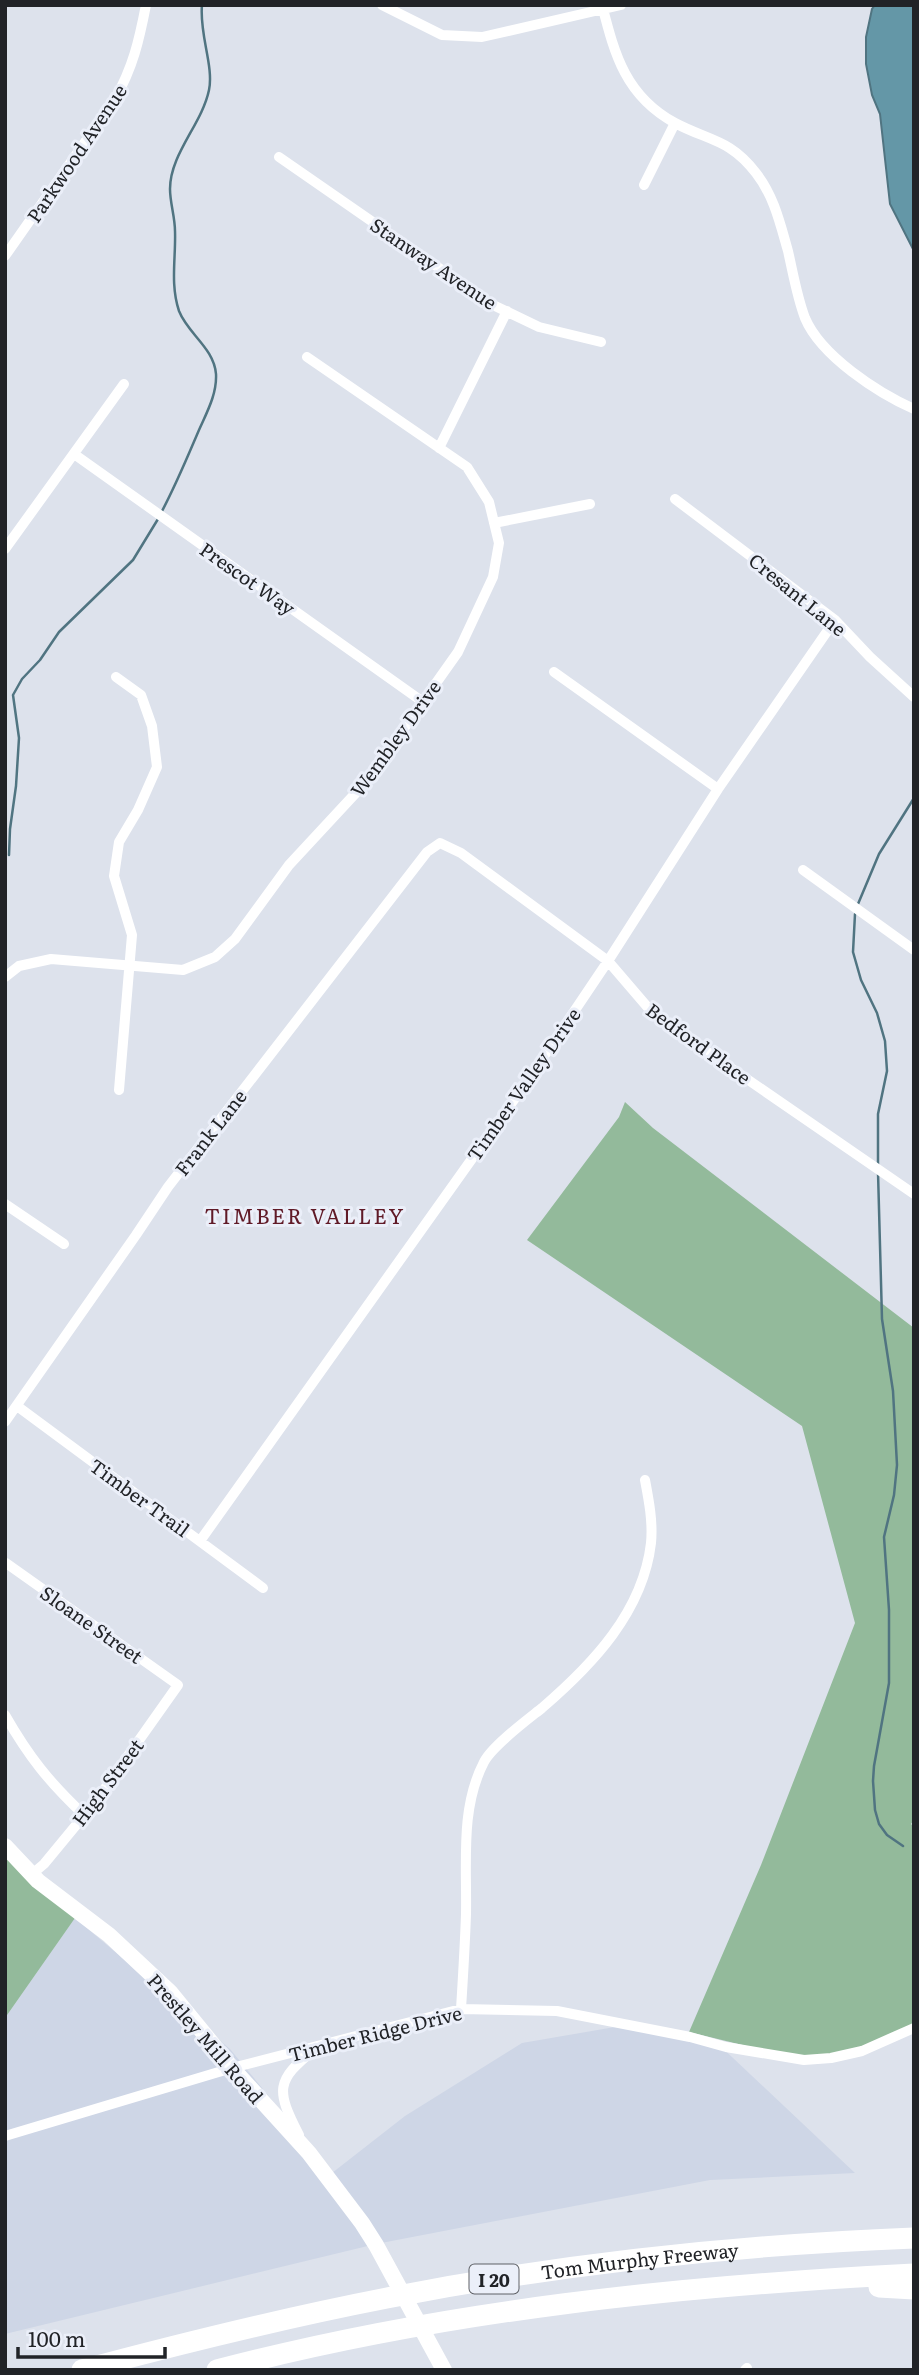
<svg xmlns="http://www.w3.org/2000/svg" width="919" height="2375" viewBox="0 0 919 2375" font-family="Literata,serif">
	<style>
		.built { fill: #ced6e6 }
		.forest { fill: #93ba9b }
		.water { fill: #6497a7; stroke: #507481; stroke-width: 2 }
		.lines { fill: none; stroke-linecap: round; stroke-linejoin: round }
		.stream { stroke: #507481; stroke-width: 2.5 }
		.street { stroke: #fff; stroke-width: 10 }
		.secondary { stroke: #fff; stroke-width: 16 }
		.highway { stroke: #fff; stroke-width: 21 }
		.labels { text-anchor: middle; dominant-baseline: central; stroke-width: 6; stroke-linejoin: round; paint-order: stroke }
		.shield { fill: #ebeff9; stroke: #5e6066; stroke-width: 2 }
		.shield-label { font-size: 18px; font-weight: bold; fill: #212327 }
		.street-label { font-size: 19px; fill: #212327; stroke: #ebeff9 }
		.neighbourhood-label { font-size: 21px; letter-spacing: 2px; fill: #601a27; stroke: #ebeff9 }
	</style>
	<rect width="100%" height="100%" fill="#dde2ec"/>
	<path class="built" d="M75,1918L230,2049L332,2173L405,2116L522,2043L615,2027L715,2041L855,2173L710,2180L376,2244L5,2334V2018Z"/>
	<path class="forest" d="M625,1102L653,1128L914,1328V1820L911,1824L914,1827V2028L862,2051L804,2060L689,2032L761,1865L855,1623L802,1426L527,1240L619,1117Z
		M5,1845L75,1918L5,2018Z"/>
	<path class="water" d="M875,5H914V251L890,204L880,114L872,95L866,64V37L872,9Z"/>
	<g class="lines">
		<path class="stream" d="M161,513C176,485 187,458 199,430C207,412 217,394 216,374C214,348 188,334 179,311C170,284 176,258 175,231C175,217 170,203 170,189C170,154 202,124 209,90C214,66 199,34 202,5
			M9,855L10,829L16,786L19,738L13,695L22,679L40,660L59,632L133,560L158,519
			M858,904L879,854L914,798
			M855,914L853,952L861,980L877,1013L885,1041L887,1071L878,1114V1166
			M878,1172L882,1319L893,1391L897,1465L894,1495L884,1537L889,1610V1683L874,1766L873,1781L875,1810L879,1824L887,1835L903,1846"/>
		<path class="street" d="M382,5L442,35L482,37L621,5
			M602,5C615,56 626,96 675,123C709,141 730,139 756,173C774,196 780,223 788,251C793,273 797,297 805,318C821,356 878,393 914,409
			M279,157L491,304L539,327L601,342
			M644,185L675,123
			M5,256L115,99C133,67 139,41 146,5
			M439,448L507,311
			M74,454L423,702
			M675,499L835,620L870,657L914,697
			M494,523L590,504
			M5,549L124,384
			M554,672L718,789
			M116,677L141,695L152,726L157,767L138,810L119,842L114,876L132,935L119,1090
			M803,870L914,950
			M5,977L19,966L51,959L183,970L215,957L235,939L289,865L366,782L458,652L493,577L499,543L489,502L467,467L307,357
			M5,1204L64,1244
			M17,1406L263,1588
			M5,1422L136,1235L168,1187L427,852L440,843L461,853L608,961L650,1010L667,1024L914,1194
			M200,1541L528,1080L608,961L718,789L835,620
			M5,1565L6,1563L178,1685L96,1801L44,1864L31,1875
			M5,1715C29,1757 49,1782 84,1815
			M461,2009C463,1977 465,1945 466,1914C467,1863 460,1808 484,1762C492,1746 527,1720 542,1708C592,1665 643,1612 651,1543C653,1522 649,1501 645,1480
			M299,2135C276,2090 275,2081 315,2049
			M5,2136L232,2068L461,2009L557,2011L690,2037L726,2047L804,2060L831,2058L862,2051L914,2028
			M745,2370L747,2368"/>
		<path class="secondary" d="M5,1846L38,1881L109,1935L170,1992L232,2068L309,2153L362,2223L376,2245L444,2370"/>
		<g class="highway">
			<path d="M879,2287L914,2289"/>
			<path id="s1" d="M82,2370C183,2343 284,2318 387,2298C560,2264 737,2245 914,2238"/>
			<path d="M217,2370C445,2310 679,2286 914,2274"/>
		</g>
	</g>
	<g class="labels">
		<rect class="shield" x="469.5" y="2264.5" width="49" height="29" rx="5"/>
		<g class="shield-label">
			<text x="494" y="2279">I 20</text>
		</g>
		<g class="street-label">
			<text transform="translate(76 153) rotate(-56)">Parkwood Avenue</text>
			<text transform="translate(434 263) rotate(34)">Stanway Avenue</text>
			<text transform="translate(248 578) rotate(35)">Prescot Way</text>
			<text transform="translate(798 594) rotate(39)">Cresant Lane</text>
			<text transform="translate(395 738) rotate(-54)">Wembley Drive</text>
			<text transform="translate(699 1043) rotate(36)">Bedford Place</text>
			<text transform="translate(523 1084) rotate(-55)">Timber Valley Drive</text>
			<text transform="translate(210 1132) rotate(-52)">Frank Lane</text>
			<text transform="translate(140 1497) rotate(36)">Timber Trail</text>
			<text transform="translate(92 1624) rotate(35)">Sloane Street</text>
			<text transform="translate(107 1782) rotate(-53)">High Street</text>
			<text transform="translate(375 2033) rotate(-14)">Timber Ridge Drive</text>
			<text transform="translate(206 2038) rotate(49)">Prestley Mill Road</text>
			<text stroke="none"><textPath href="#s1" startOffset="569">Tom Murphy Freeway</textPath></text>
		</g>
		<g class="neighbourhood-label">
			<text x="305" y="1214">TIMBER VALLEY</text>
		</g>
	</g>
	<rect width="919" height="2375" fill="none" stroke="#212327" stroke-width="14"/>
	<path d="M18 2347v10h147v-10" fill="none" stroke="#212327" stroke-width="3.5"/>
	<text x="28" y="2347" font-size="21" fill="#212327" stroke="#ebeff9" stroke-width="5" paint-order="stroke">100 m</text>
</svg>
